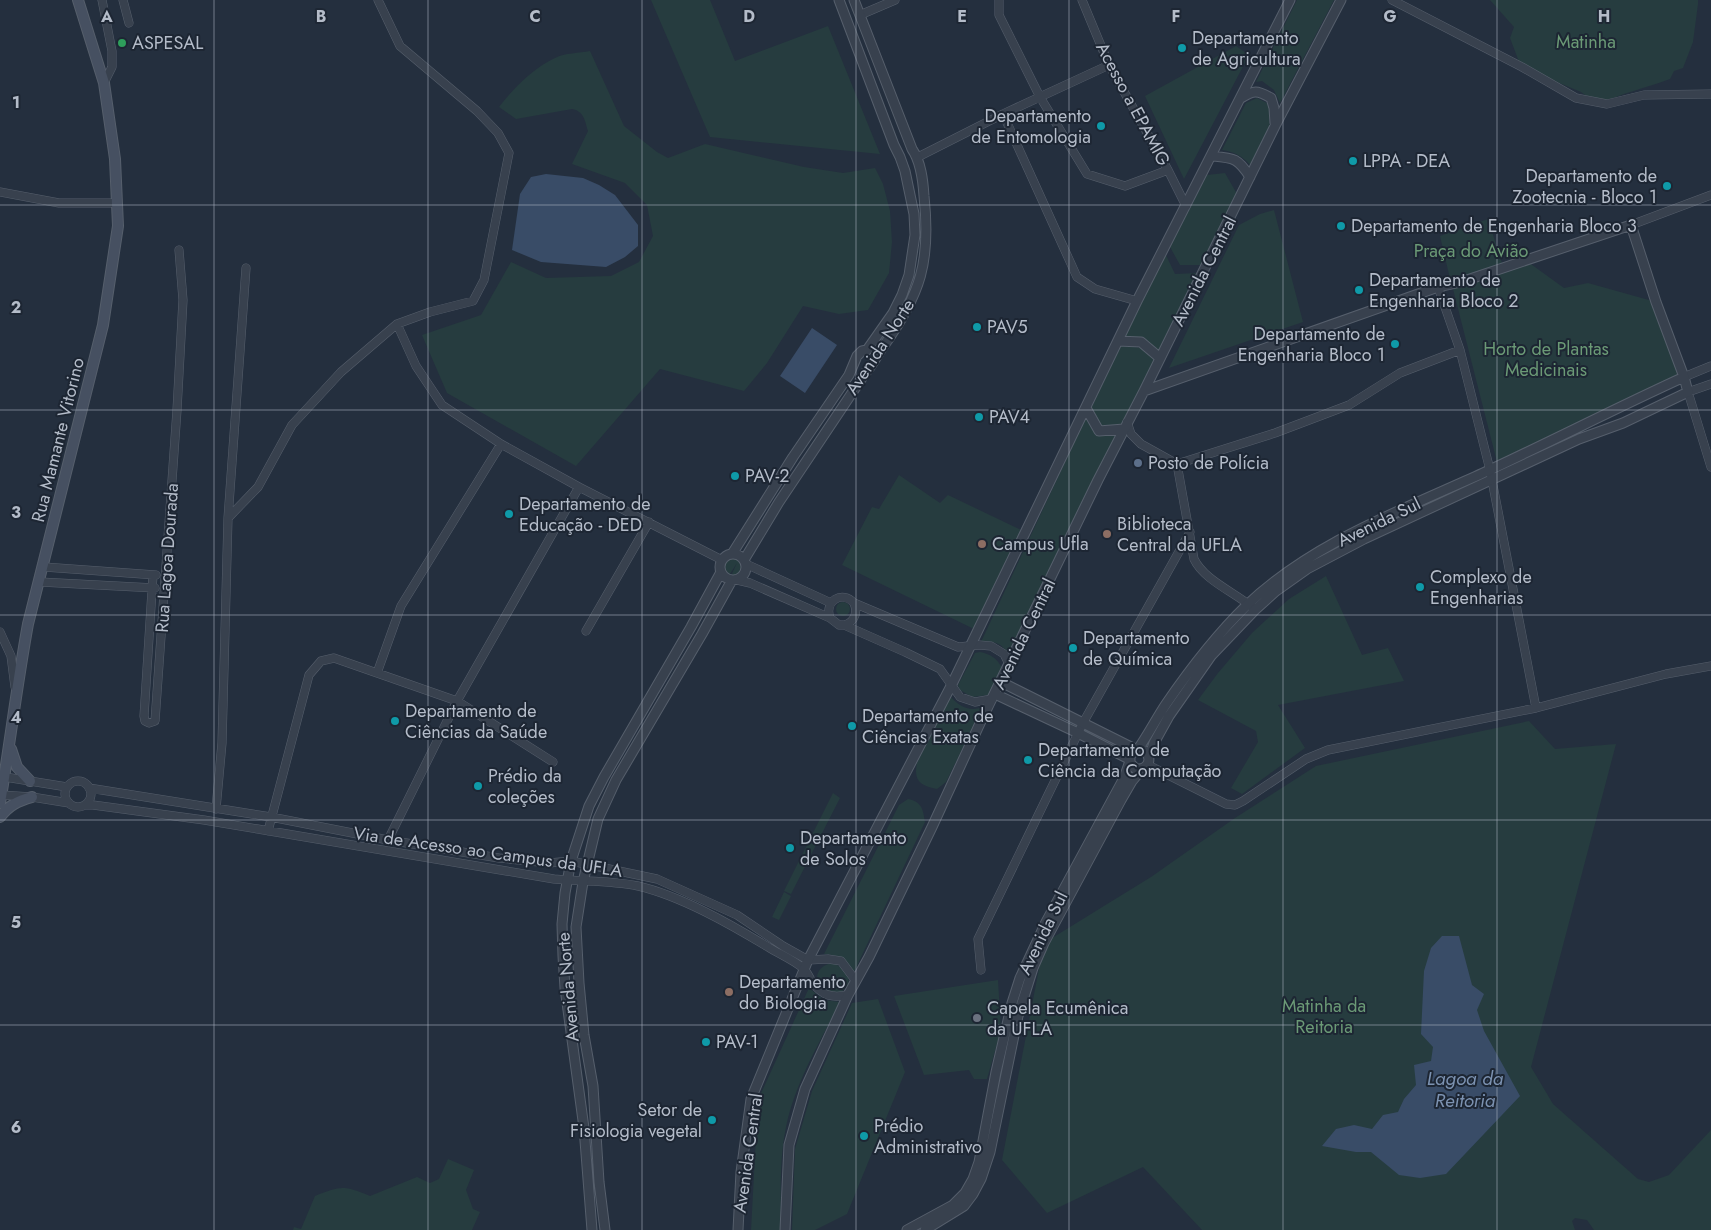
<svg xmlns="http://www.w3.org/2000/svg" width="1711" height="1230" viewBox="0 0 1711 1230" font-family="Jost,sans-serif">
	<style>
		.green { fill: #263c3f }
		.water { fill: #394c67 }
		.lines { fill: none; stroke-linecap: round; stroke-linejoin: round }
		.minor-casing { stroke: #565f6c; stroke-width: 9 }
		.tertiary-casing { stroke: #565f6c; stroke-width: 11 }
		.secondary-casing { stroke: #565f6c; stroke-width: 12 }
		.minor { stroke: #38414e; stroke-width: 8 }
		.tertiary { stroke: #38414e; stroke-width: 9 }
		.secondary { stroke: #465061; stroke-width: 10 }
		.grid { fill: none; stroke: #b4bcc9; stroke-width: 1; stroke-opacity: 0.55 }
		.leisure-dot { fill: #2e9e5b; stroke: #1d2633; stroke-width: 2 }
		.culture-dot { fill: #0f9aa8; stroke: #1d2633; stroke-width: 2 }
		.service-dot { fill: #5c6f8a; stroke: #1d2633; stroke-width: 2 }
		.education-dot { fill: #8d6e63; stroke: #1d2633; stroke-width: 2 }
		.worship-dot { fill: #6b7280; stroke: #1d2633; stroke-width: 2 }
		.labels { text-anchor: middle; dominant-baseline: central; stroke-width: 4; stroke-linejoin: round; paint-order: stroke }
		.poi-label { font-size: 18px; fill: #b4bcc9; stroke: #1d2633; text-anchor: start }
		.park-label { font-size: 18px; fill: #6b9a76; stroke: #1d2633 }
		.street-label { font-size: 18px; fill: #b4bcc9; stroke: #1d2633 }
		.water-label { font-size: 19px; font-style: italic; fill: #7c92b1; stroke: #1d2633 }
		.grid-label { font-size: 16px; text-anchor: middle; font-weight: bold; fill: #b4bcc9; stroke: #1d2633; stroke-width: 4; stroke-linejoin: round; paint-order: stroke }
	</style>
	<rect width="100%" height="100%" fill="#242f3e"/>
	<path class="green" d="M651,0H710L735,61L828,26L880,154L710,137Z
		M1297,0H1334L1280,103L1274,90L1262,81L1256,82Z
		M1490,0H1698V4L1693,42L1683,68L1674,71L1670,79C1646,88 1621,93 1598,105L1581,92L1521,67L1510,38L1514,27Z
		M1236,46L1249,55L1184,179L1145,96Z
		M590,51L624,126L657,152L668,158L705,144L804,167L843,173L875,168L883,184L890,211L892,242L889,273L868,310L839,314L803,306L767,363L744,391L660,369L576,466L447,393L422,335L481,315L511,262L546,278L611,276L639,262L653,236L647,205L625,183L572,164L588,131C585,121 584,111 572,109L516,119L499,107C514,88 532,69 555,58C565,53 579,53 590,51Z
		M1257,98L1269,104L1270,128L1251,166C1242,156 1235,152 1222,150L1246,103Z
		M1225,173L1237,194L1201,265H1180L1170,247L1207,175Z
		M1274,210L1303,322L1169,368L1239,225L1260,214Z
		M1488,219L1503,266L1451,283L1440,236Z
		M1165,253L1175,274L1198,273L1159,354L1124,339Z
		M1528,262L1564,288L1588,283L1656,302L1683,376L1497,462L1452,285Z
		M1121,346L1143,348L1156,360L1122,426L1099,428L1091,408Z
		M1086,417L1097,435L1119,432L1008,654C1001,642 994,641 981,642Z
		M899,475L940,503L948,495L1021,530L974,629L842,565L872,507L879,509Z
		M728,556L740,558L744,566L742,572L737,578H730L737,563L728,577L723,573L722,565Z
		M1326,576L1362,655L1388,648L1404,681L1278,705L1305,748L1242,794L1231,788L1258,742L1256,731L1198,700L1218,673L1252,633L1289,599Z
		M836 609a7 7 0 1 1 14 0a7 7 0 1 1-14 0Z
		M980,652C990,654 997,658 1002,668L989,695L972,697L960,690L958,685L975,653Z
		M950,696C960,707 969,712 983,707L946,782L937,789C921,786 913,781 917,763Z
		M1529,721L1555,749L1616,744L1531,1067L1553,1104L1638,1179L1649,1182L1669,1175L1711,1130V1230H1594L1587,1220L1575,1218L1572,1221L1575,1230H1202L1143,1167L1047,1213L1002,1160L1044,943L1151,877L1235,818L1316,766Z
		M833,793L840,798L791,894L784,891Z
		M908,799C922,802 923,809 925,822L854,972C846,960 839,955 824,954L899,805Z
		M784,892L791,896L779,920L772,917Z
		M833,963C849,970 856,984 838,994C832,992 824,991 820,986C812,974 822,964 833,963Z
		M998,980L1001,1030L987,1079H974L969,1070L924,1075L894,996Z
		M809,988L824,1000L840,1002C820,1042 795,1083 786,1127C779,1161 781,1196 781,1230H751L758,1100Z
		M878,999L905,1072L847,1214L815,1230H792L795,1149L812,1091L852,1003Z
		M448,1159L474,1170L466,1190L473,1209L480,1212L472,1230H293L294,1227L301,1229L315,1196C341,1186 343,1185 370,1196L417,1177L430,1183L439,1179Z"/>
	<path class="water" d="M546,174L583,178L599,185L615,195L638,225V246L625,257L606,267L541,262L512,250L520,194L531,177Z
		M812,328L837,345L805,393L780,376Z
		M1442,936H1459L1472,985L1484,994L1477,1010L1484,1031L1520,1096L1446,1174L1420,1178L1399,1175L1371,1152H1356L1322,1146L1336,1129L1354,1125L1372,1129L1383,1115L1398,1112L1404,1099L1416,1085L1414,1065L1431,1061L1433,1047L1421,1034L1424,971L1431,948Z"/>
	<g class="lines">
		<defs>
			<path id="minor" d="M102,0L112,51V67L104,83
				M123,0L129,23
				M999,0V15L1040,97L1087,174L1125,186L1168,170
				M1082,0L1109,65L1168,170L1186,206
				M1392,0L1522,67L1576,98L1607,104L1644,95L1711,94
				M860,15L895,0
				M1003,114L1077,277L1095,289L1137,301
				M918,157L1003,114L1109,65
				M0,192L59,203H117
				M1631,225L1711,195
				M1438,287L1460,350L1490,470L1536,708
				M397,324L416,366L442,405L501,444L579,487L722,560
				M1684,377L1711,366
				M1711,384L1688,392L1711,467
				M1127,422L1131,434L1141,444L1177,464L1194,559C1204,580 1234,592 1252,607
				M1177,464L1275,433L1349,405L1400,373L1460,350
				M228,518L258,487L292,425L341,372L397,324L430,312L473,301L484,280L509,153L498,133L477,111L400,46L378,0
				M746,564L831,603
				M44,567L156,575
				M153,575L144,716L145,721L149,723L155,721L177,410L183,300L179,250
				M737,580L750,583L830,618
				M40,582L155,588
				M854,603C859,615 852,626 839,625L830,618C824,601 842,590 854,603L958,647L979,645L991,646L1004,654L1009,664
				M844,625L905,652L940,669L960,697L975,702L992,699
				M586,631L649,522
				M0,632L11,656L15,687
				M377,673L401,606L501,444
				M1148,765L1226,804L1235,805L1243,801L1306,759L1328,750L1536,708L1666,674L1711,666
				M5,777L67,787
				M65 794a13 13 0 1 1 26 0a13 13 0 1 1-26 0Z
				M89,788L271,817L388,840L499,858L549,863L571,861L657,879L737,915L783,946L808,960L828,959L841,961L856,981
				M1,795L32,797L69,803
				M85,805H93L204,820L554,879C582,882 610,880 638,886C681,896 730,924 768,947C779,954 794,960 804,969C807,972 810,978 812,982C822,996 832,998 848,995
				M216,809L222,743L228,518L246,268
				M268,831L309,675L321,661L334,658L457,701L553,762
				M388,840L457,701L579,487
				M981,970L978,939L1083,723L1190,532"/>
			<path id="tertiary" d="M1241,98C1254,90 1257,90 1271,98L1274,108L1275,123
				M1212,156C1234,158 1238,158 1250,177
				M1118,341L1141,342L1160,358
				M1144,391L1438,287L1461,282L1631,225L1656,302L1684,377L1688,392L1623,423L1579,439L1364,539L1307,569L1276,591L1255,610L1211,656L1169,716L1154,743L1149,757
				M1086,408L1099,431L1124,429
				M720 567a13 13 0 1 1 26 0a13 13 0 1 1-26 0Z
				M732,554L793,457L849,375L857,356L862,351L867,350L893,313L902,295L909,275L915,235L914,214L905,171L900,157L894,145L839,0
				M744,560L779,502L866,372C873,365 877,355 883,347C921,294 931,261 924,196C923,180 921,162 912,149L854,0
				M1001,682L1137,750L1145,751C1153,759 1148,770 1136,769L1130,763V755L1137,750
				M995,694L1078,733L1129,759
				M1138,749C1148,735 1156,719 1166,704C1190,669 1216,635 1247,605C1312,543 1402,510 1483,473C1550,442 1616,408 1684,377
				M592,1230L584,1128L565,988L563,956L562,924L565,893L571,861L589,806L604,777L691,627L721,572
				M605,1230L599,1182L593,1086L584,1035L579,983L576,927L583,882L598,819L616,780L702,634L732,580
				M738,1230L741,1172L751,1099L808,960L952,684L1137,301L1290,0
				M785,1230L789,1145L805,1089L848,995L869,957L932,827L982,719L1098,480L1144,391L1275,126L1341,0
				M907,1230L953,1205L965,1193L973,1179L979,1162L996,1072L1012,1003L1020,978L1046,922L1124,778L1130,761
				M925,1230L964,1206L973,1194L981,1179L990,1152L1018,1016L1033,968L1044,943L1121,800L1132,781L1142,769"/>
			<path id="secondary" d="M11,749L17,767L30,781
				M0,803C10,743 17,684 28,624L103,325L118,226L115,159L104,83L78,0
				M0,817C9,805 18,801 32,797"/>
		</defs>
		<use href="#minor" class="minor-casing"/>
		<use href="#tertiary" class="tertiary-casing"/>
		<use href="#secondary" class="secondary-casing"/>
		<use href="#minor" class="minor"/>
		<use href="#tertiary" class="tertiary"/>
		<use href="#secondary" class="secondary"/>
	</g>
	<path class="grid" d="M214,0V1230M428,0V1230M642,0V1230M856,0V1230M1069,0V1230M1283,0V1230M1497,0V1230M0,205H1711M0,410H1711M0,615H1711M0,820H1711M0,1025H1711"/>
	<circle class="leisure-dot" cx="122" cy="43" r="5"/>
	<g class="culture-dot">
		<circle cx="1182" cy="48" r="5"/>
		<circle cx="1101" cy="126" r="5"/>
		<circle cx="1353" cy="161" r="5"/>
		<circle cx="1667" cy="186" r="5"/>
		<circle cx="1341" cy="226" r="5"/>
		<circle cx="1359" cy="290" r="5"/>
		<circle cx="977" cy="327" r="5"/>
		<circle cx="1395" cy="344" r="5"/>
		<circle cx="979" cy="417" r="5"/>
		<circle cx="735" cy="476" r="5"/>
		<circle cx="509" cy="514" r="5"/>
		<circle cx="1420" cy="587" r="5"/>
		<circle cx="1073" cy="648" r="5"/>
		<circle cx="395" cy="721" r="5"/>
		<circle cx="852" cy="726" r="5"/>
		<circle cx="1028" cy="760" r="5"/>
		<circle cx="478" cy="786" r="5"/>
		<circle cx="790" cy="848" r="5"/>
		<circle cx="706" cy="1042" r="5"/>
		<circle cx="712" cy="1120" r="5"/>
		<circle cx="864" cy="1136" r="5"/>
	</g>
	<circle class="service-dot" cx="1138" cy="463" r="5"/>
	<g class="education-dot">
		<circle cx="1107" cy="534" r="5"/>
		<circle cx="982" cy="544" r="5"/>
		<circle cx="729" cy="992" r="5"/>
	</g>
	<circle class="worship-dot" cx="977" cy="1018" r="5"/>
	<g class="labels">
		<g class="poi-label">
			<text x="1192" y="38">Departamento<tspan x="1192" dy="21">de Agricultura</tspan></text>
			<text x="132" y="43">ASPESAL</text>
			<text x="1091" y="116" text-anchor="end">Departamento<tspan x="1091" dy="21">de Entomologia</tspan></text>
			<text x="1363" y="161">LPPA - DEA</text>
			<text x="1657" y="176" text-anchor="end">Departamento de<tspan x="1657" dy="21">Zootecnia - Bloco 1</tspan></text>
			<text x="1351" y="226">Departamento de Engenharia Bloco 3</text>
			<text x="1369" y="280">Departamento de<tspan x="1369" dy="21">Engenharia Bloco 2</tspan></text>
			<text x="987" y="327">PAV5</text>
			<text x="1385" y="334" text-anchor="end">Departamento de<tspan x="1385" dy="21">Engenharia Bloco 1</tspan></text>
			<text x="989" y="417">PAV4</text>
			<text x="1148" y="463">Posto de Polícia</text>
			<text x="745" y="476">PAV-2</text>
			<text x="519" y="504">Departamento de<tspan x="519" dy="21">Educação - DED</tspan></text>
			<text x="1117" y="524">Biblioteca<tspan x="1117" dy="21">Central da UFLA</tspan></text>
			<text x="992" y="544">Campus Ufla</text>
			<text x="1430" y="577">Complexo de<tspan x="1430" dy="21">Engenharias</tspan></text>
			<text x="1083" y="638">Departamento<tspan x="1083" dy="21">de Química</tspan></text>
			<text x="405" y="711">Departamento de<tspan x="405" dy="21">Ciências da Saúde</tspan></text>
			<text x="862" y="716">Departamento de<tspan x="862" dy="21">Ciências Exatas</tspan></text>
			<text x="1038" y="750">Departamento de<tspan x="1038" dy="21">Ciência da Computação</tspan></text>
			<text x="488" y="776">Prédio da<tspan x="488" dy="21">coleções</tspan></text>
			<text x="800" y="838">Departamento<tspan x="800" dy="21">de Solos</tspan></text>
			<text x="739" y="982">Departamento<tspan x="739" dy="21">do Biologia</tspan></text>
			<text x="987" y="1008">Capela Ecumênica<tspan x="987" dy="21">da UFLA</tspan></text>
			<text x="716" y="1042">PAV-1</text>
			<text x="702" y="1110" text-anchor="end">Setor de<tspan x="702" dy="21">Fisiologia vegetal</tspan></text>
			<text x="874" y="1126">Prédio<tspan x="874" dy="21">Administrativo</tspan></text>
		</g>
		<g class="park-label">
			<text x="1586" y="42">Matinha</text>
			<text x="1471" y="251">Praça do Avião</text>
			<text x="1546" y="349">Horto de Plantas<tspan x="1546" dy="21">Medicinais</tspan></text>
			<text x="1324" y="1006">Matinha da<tspan x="1324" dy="21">Reitoria</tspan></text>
		</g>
		<g class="street-label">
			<text transform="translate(1133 104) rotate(62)">Acesso a EPAMIG</text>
			<text transform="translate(1204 271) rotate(-63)">Avenida Central</text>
			<text transform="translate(880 347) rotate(-57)">Avenida Norte</text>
			<text transform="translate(58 440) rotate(-76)">Rua Mamante Vitorino</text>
			<text transform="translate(1379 522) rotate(-26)">Avenida Sul</text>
			<text transform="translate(167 558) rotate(-86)">Rua Lagoa Dourada</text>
			<text transform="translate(1024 634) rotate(-64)">Avenida Central</text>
			<text transform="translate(488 852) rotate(8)">Via de Acesso ao Campus da UFLA</text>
			<text transform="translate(1043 933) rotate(-64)">Avenida Sul</text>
			<text transform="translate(568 987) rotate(-95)">Avenida Norte</text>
			<text transform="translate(748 1153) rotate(-82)">Avenida Central</text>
		</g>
		<g class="water-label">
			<text x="1465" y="1078">Lagoa da<tspan x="1465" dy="22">Reitoria</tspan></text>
		</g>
	</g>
	<g class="grid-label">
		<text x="107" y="22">A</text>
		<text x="321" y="22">B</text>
		<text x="535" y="22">C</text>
		<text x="749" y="22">D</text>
		<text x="962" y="22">E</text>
		<text x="1176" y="22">F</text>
		<text x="1390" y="22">G</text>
		<text x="1604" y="22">H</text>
		<text x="16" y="108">1</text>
		<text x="16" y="313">2</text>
		<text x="16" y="518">3</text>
		<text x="16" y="723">4</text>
		<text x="16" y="928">5</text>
		<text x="16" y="1133">6</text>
	</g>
</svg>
